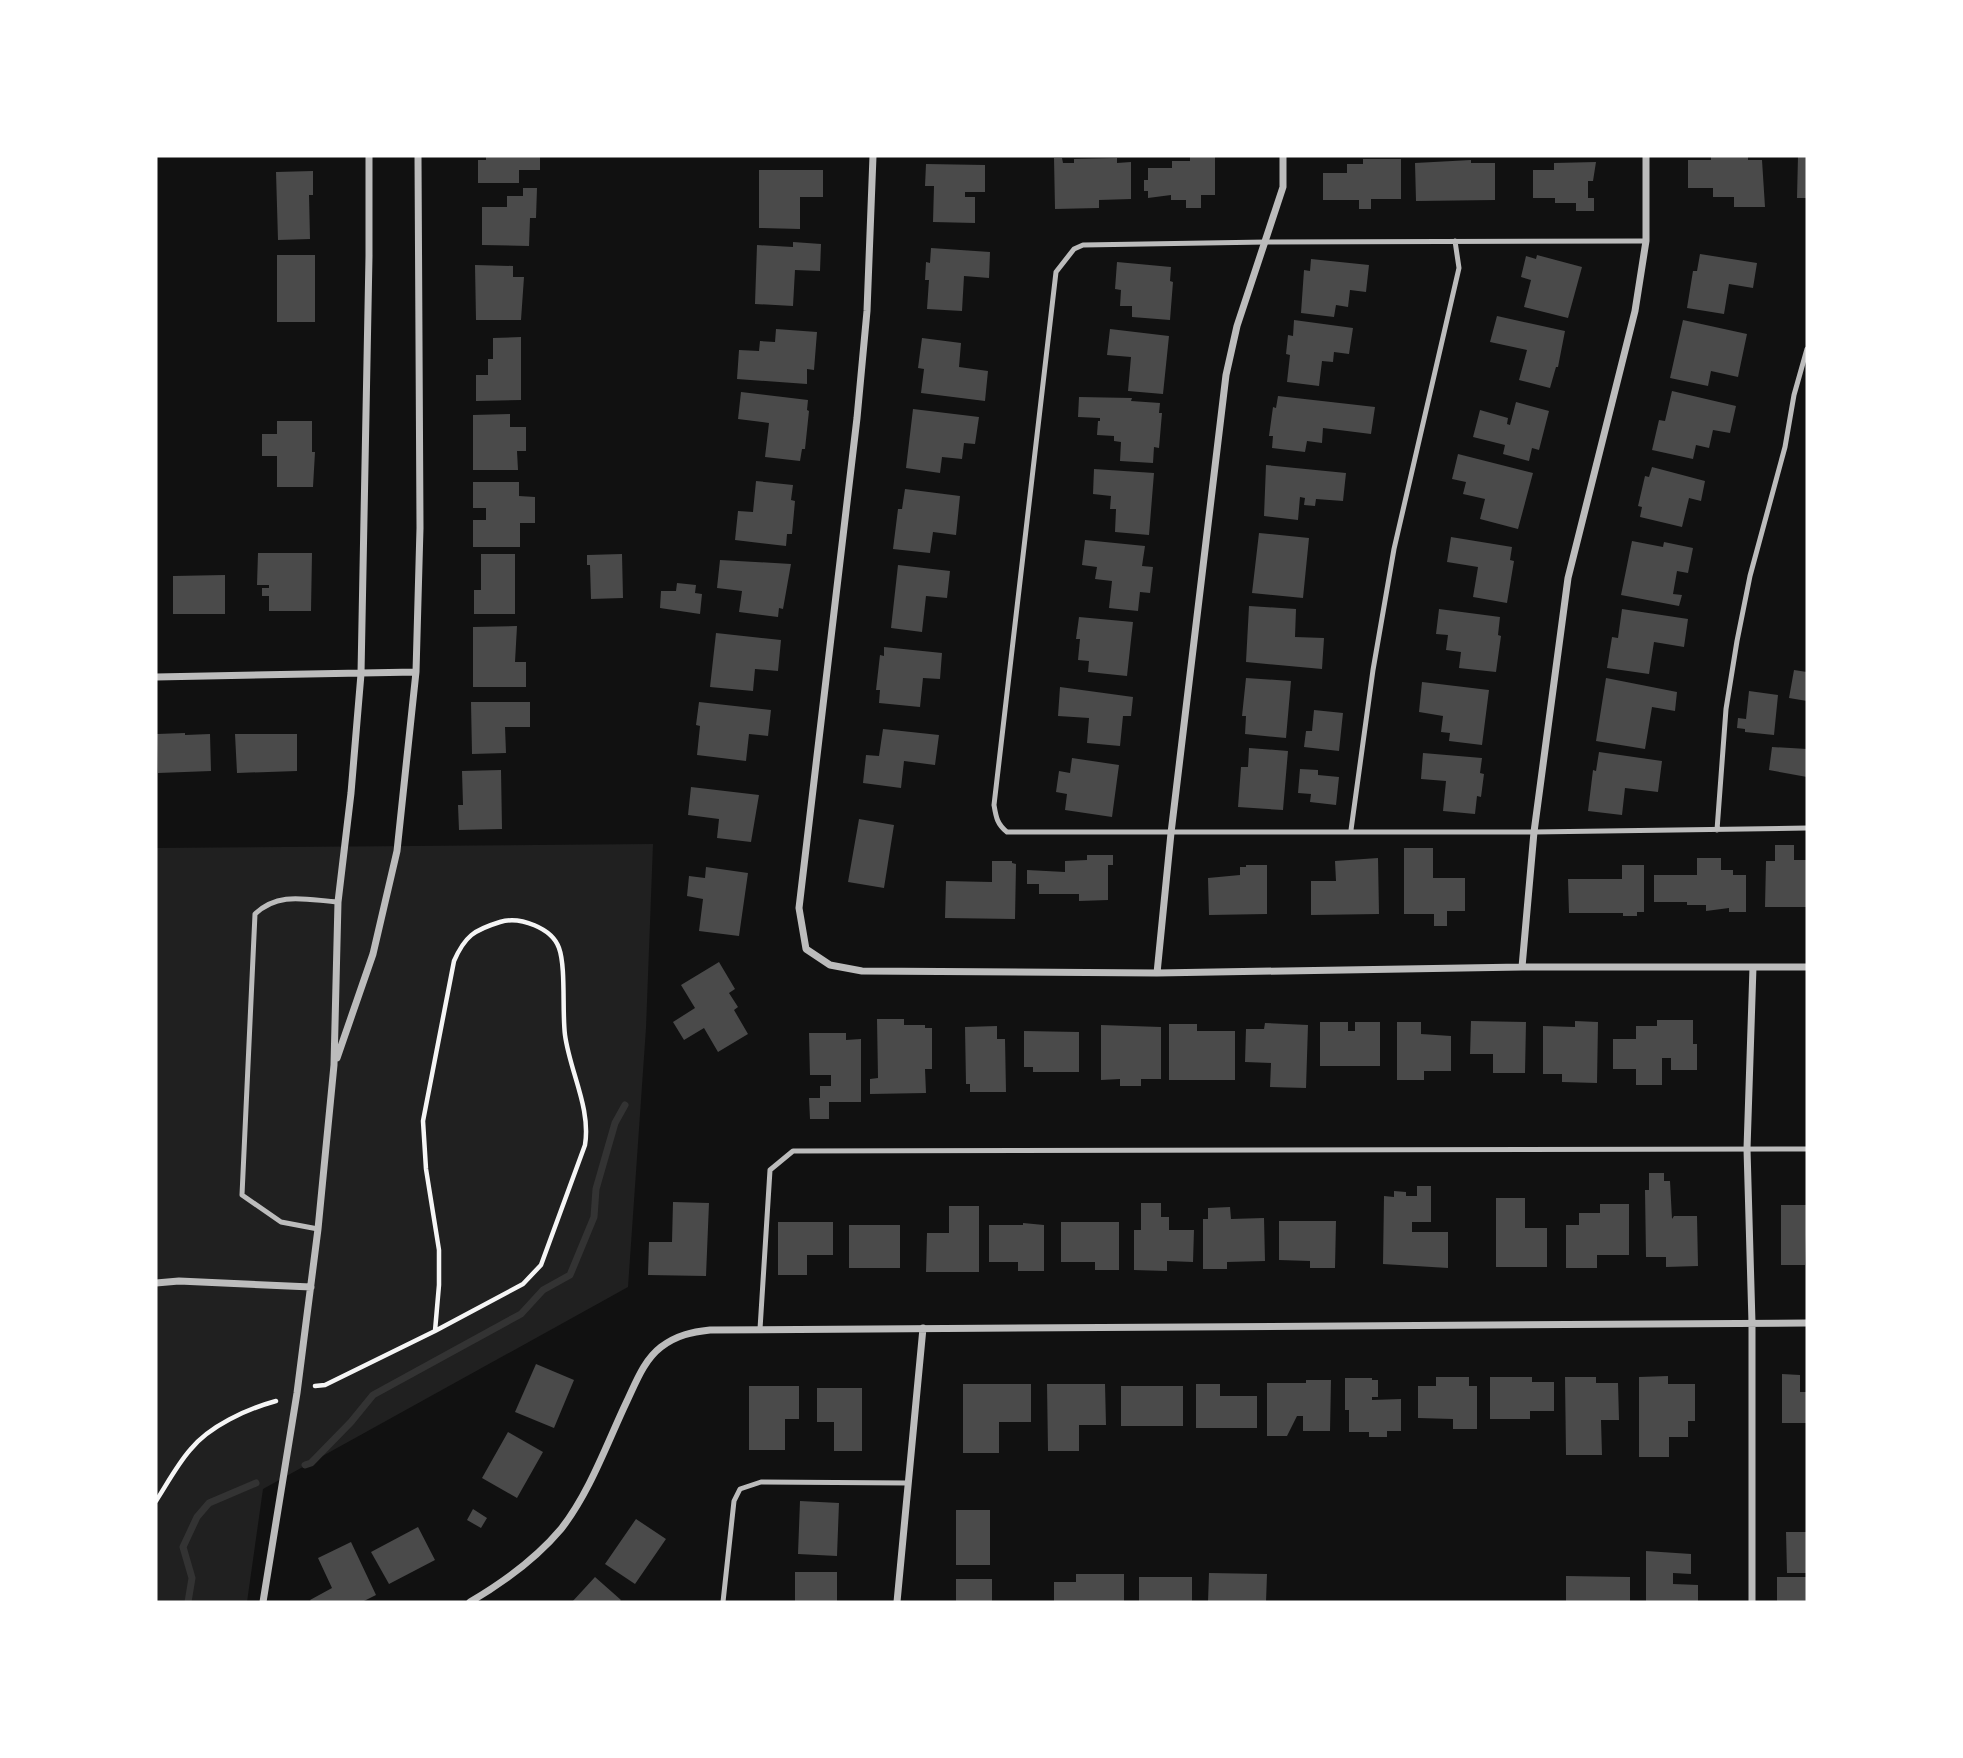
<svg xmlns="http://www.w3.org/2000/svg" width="1963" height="1758" viewBox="0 0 1963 1758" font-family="'Space Grotesk',sans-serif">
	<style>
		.green { fill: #202020 }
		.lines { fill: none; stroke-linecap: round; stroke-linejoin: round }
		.stream { stroke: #333; stroke-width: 7 }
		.building { fill: #4a4a4a }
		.path { stroke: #f5f5f5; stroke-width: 4.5 }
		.service { stroke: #bcbcbc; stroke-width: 5 }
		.minor { stroke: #bcbcbc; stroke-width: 7 }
	</style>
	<rect width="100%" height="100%" fill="#111"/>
	<path class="green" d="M653,844L646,1028L628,1287L263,1489L247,1602H156V848Z"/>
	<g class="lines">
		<path class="stream" d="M305,1465L311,1463L351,1422L373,1395L521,1314L543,1290L570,1275L594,1217L596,1189L615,1123L625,1105
			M188,1602L192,1578L183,1547L197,1517L209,1503L256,1483"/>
	</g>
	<path class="building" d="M486,156H540V170H519V183H478V160H486Z
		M1711,156H1748V160H1762L1765,207H1734V197H1713V188H1688V160H1711Z
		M1798,156H1807V198H1797Z
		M1190,157H1215V195H1201V208H1186V200H1171V195L1148,198V191H1144V180H1148V168H1172V161H1190Z
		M1054,158H1062L1063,163H1074V159L1117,158V163L1131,162V199L1099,200V208L1055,209Z
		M1363,159H1401V199H1371V209H1359V200H1323V173H1347V164H1363Z
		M1471,160V163H1495V200L1416,201L1415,163Z
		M1596,162L1593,181H1588V198H1594V211H1576V203H1555V198H1533V170H1554V163Z
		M926,164L985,165V192H965V197H975V223L933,222L934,186H925Z
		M759,170H823V197H800V229L759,228Z
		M313,171V195H309L310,239L278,240L276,172Z
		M523,188H537L536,218H530L529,246L482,245V207H507V196H523Z
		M793,242L821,244L820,271L795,270L793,306L755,304L757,245L793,247Z
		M931,248L990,252L989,278L964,276L962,311L927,309L929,280H925L926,262L930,263Z
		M1700,254L1757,263L1753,288L1729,284L1724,314L1687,308L1693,271H1697Z
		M277,255H315V322H277Z
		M1537,255L1582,267L1568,318L1524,307L1531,280L1521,277L1526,256L1536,259Z
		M1311,259L1369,265L1366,292L1350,290L1348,307L1336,305L1334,317L1301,313L1304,270L1310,271Z
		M1117,262L1171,267L1170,281L1173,282L1170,320L1132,317V306H1120L1121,290L1115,289Z
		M475,265L513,266V277H524L521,320H476Z
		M1497,316L1565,331L1558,367H1556L1550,388L1519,380L1527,350L1490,342Z
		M1294,320L1353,328L1349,354L1334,352L1333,362L1322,361L1319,386L1287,382L1290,355L1286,354L1288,335L1293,336Z
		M1683,320L1747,334L1738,377L1711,371L1708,386L1670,378Z
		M776,329L817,332L814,370L807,369V384L737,379L739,350L759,351L760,341L775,342Z
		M1110,329L1169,336L1163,394L1128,391L1131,357L1107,355Z
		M521,337V400L476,401V375H488V359H493V338Z
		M922,338L961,343L959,367L988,371L985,401L921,393L924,369L918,368Z
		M1672,391L1736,406L1730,433L1713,430L1709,448L1696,445L1693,459L1652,450L1659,420L1665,421Z
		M741,392L808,400L807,410L809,411L805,449H802L800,461L765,457L769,423L738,419Z
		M1278,396L1375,407L1371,434L1323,428L1322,443L1307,441L1305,452L1272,448L1273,436H1269L1273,407L1276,408Z
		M1079,397L1132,398L1131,401L1160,403L1159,413H1162L1159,448L1154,447L1153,463L1120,461L1121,442L1114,441V436L1097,435L1098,421H1100V418L1078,417Z
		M1516,402L1549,411L1539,450L1532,448L1529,461L1503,454L1505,445L1473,437L1480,410L1508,418L1507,424L1510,425Z
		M913,409L979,417L975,444L964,443L962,459L942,457L940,473L906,468Z
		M510,414V427H526V451H517L518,470H473V415Z
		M277,421H312V452H315L313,487H277V456H262V434H277Z
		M1458,454L1533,473L1518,529L1480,519L1485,499L1463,494L1466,482L1452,479Z
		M1266,465L1346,473L1343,501L1316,499L1315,506L1304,505L1305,498L1300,497L1298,520L1264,516Z
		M1652,467L1705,481L1701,501L1689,498L1682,527L1640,517L1642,507L1638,506L1645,476L1649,477Z
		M1094,469L1154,473L1149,535L1115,532L1116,509H1110L1111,496L1093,494Z
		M756,481L793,485L791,500L795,501L792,534H787L786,546L735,540L738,511L753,512Z
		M473,482H519V496L535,497V523H520V547H473V520H486V508H473Z
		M905,489L960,496L956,535L933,532L930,553L893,549L898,509H902Z
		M1259,533L1309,538L1303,598L1252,593Z
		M1451,537L1512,547L1510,560L1514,561L1507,603L1473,597L1478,567L1447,562Z
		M1085,540L1145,546L1142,566L1153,567L1150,593L1140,592L1138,611L1109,608L1112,581L1095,579L1097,567L1082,565Z
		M1632,541L1663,547L1664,542L1693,548L1688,573L1677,571L1673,594L1682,595L1679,606L1621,595Z
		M258,553H312L311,611H269V596H262V588H269V585H257Z
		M481,554H515V614H474V590H481Z
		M622,554L623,598L591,599L590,565H587V555Z
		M720,560L791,564L783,609L779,608L778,617L739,612L742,591L717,588Z
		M898,565L950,571L947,598L926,596L922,632L891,628Z
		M225,575V614H173V576Z
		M677,583L696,585L695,593L702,594L700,614L660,608L661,591H676Z
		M1249,606L1296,609L1295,637L1324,638L1322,669L1246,662Z
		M1439,609L1500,617L1498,635L1501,636L1496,672L1459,668L1461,652L1446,650L1448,635L1436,634Z
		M1622,609L1688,619L1684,647L1654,642L1649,674L1607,668L1612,637L1618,638Z
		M1079,617L1133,622L1127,676L1088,672L1089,661L1078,660L1080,639H1076Z
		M517,626L515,662H526V687H473V627Z
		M716,633L781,640L778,671L755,669L753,691L710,687Z
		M884,647L942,653L940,679L923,678L920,707L879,703L880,690H876L880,655L884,656Z
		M1794,670L1807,672V701L1789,698Z
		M1246,678L1291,681L1286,738L1245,734L1246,716H1242Z
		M1606,678L1677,692L1675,711L1652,707L1645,749L1596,741Z
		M1422,682L1489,690L1482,745L1449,741L1450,733L1441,732L1443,716L1419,712Z
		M1060,687L1133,697L1131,716H1123L1120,746L1087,743L1089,718L1058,716Z
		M1749,691L1778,695L1774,735L1745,732V729L1737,728L1738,718L1746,719Z
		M471,702H530V727H505L506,753L472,754Z
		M699,702L771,710L768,736L749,734L746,761L697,755L700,726L696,725Z
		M1314,710L1343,713L1339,751L1304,747L1306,731H1312Z
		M883,729L939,735L935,765L904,761L901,788L863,783L866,755L879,756Z
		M185,733V735L210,734L211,771L158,773L157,734Z
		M235,734H297V771L237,773Z
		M1772,747L1807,749V777L1769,770Z
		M1249,748L1288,751L1283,810L1238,807L1241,767H1248Z
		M1599,752L1662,761L1658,792L1625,788L1622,815L1588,811L1593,770L1596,771Z
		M1423,753L1482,758L1480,773L1484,774L1481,797L1477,796L1475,814L1443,811L1446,781L1421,779Z
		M1072,758L1119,765L1112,817L1065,810L1067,794L1056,792L1059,771L1070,773Z
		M1300,769L1318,770V775L1339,777L1336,805L1310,802L1311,794L1298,793Z
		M501,770L502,829L459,830L458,805H463L462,771Z
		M691,787L759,795L751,842L717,838L719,819L688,815Z
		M859,819L894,825L884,888L848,882Z
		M1775,845H1794V860H1807V907H1765L1766,861H1775Z
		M1404,848H1433V878H1465V911H1447V926H1434V914H1404Z
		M1087,855H1113V865H1108V900L1079,901V894H1039V884H1027V870L1065,872V861L1087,860Z
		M1378,858L1379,914L1311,915V881H1336L1335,861Z
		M1697,858H1721V870H1733V875H1746V912H1729V908L1706,911V905H1687V902H1654V875H1697Z
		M992,861H1012V863L1016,864L1015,919L945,918L946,881L992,882Z
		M1246,865H1267V914L1209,915L1208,878L1240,875V867H1246Z
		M1622,865H1644V912H1637V916H1623V913H1569L1568,879H1622Z
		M706,867L748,873L739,936L699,931L703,899L687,896L689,876L705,878Z
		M719,962L735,989L729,993L738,1007L734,1010L748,1034L718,1052L704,1028L684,1040L673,1022L695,1008L681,985Z
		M877,1019H904V1025H925V1028H932V1069H925L926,1093L870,1094V1079L878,1078Z
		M1657,1020H1693V1044H1697V1070H1671V1058H1662V1085H1636V1069H1613V1039H1636V1026H1657Z
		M1471,1021L1526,1022L1525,1073H1493V1054H1470Z
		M1575,1021L1598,1022L1597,1083L1562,1082V1074H1543V1026L1575,1027Z
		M1320,1022H1348V1031H1355V1022H1380V1066H1320Z
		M1397,1022H1421V1034L1451,1036V1071H1424V1080H1397Z
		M1265,1023L1308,1025L1306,1088L1270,1087L1271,1063L1245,1062L1246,1029H1264Z
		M1169,1024H1197V1031H1235V1080H1169Z
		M1101,1025L1161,1027V1079H1141V1086H1120V1079L1101,1080Z
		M997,1026V1039H1005L1006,1092H970V1084H966L965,1027Z
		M1024,1031L1079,1032V1072H1033V1067H1024Z
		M809,1033H846V1040L861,1039V1102H829V1119H810L809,1098H820V1086H831V1075H810Z
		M1649,1173H1664V1181H1670L1672,1219L1674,1216H1697L1698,1266L1666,1267V1257H1646L1645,1190H1649Z
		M1417,1186H1431V1222H1412V1232H1448V1268L1383,1264L1384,1196L1394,1197V1191L1406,1192V1196H1417Z
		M1496,1198H1525V1228H1547V1267H1496Z
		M673,1202L709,1203L706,1276L648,1275L649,1242H672Z
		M1141,1203H1161V1217H1169V1230H1194L1193,1262L1167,1261V1271L1134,1270V1230H1141Z
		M1600,1204H1629V1255H1597V1268H1566V1225H1579V1213H1600Z
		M1781,1205H1807L1805,1265H1781Z
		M949,1206H979V1272H926L927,1233H949Z
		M1230,1207L1231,1219L1264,1218L1265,1261L1227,1262V1269H1203V1219H1208V1208Z
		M1279,1221H1336L1335,1268H1310V1261L1279,1260Z
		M778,1222H833V1255H807V1275H778Z
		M1061,1222H1119V1270H1095V1262H1061Z
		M1023,1223L1044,1225V1271H1018V1262H989V1225H1023Z
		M849,1225H900V1268H849Z
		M536,1364L574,1380L554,1428L515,1412Z
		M1782,1374L1800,1375V1392H1807V1423H1782Z
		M1668,1376V1384H1695V1421H1688V1437H1669V1457H1639V1377Z
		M1436,1377H1469V1386H1477V1429H1453V1419L1418,1418V1386H1436Z
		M1490,1377H1532V1382H1554V1411H1530V1419H1490Z
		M1565,1377H1596V1383H1618L1619,1420H1601L1602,1455H1566Z
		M1345,1378H1372V1380H1378V1397H1372V1400L1401,1399V1431H1387V1437H1369V1432H1349V1410H1345Z
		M1306,1380H1331L1330,1431H1303V1416H1297L1287,1436H1267V1383H1306Z
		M963,1384H1031V1422H999V1453H963Z
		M1047,1384H1105L1106,1425H1079V1451H1048Z
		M1196,1384H1220V1396H1257V1428H1196Z
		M749,1386H799V1419H785V1450H749Z
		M1121,1386H1183V1426H1121Z
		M817,1388H862V1451H834V1422H817Z
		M508,1432L543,1452L517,1498L482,1478Z
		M800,1501L839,1503L837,1556L798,1554Z
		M473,1509L487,1518L481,1528L467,1520Z
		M956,1510H990V1565H956Z
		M636,1519L666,1539L635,1584L605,1564Z
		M418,1527L435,1560L389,1584L371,1552Z
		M1786,1532H1807V1573H1787Z
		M351,1542L376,1595L362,1602H311L310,1600L332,1588L318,1558Z
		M1646,1551L1691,1554V1574L1673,1573V1584L1698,1585V1602H1646Z
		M795,1572H837V1602H795Z
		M1209,1573L1267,1574L1266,1602H1208Z
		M1076,1574H1124V1602H1054V1582H1076Z
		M1566,1576L1630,1577V1602H1566Z
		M595,1577L621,1600L619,1602H572Z
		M1139,1577H1192V1602H1139Z
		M1777,1577H1807V1602H1777Z
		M956,1579H992V1602H956Z"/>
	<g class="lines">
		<path class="path" d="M315,1386L325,1385L435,1331L439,1285V1250L426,1169L423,1121L454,961C465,936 474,930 500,922C520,916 552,928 559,948C566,967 562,1012 565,1035C570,1072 591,1108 585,1145L541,1265L523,1284L435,1331
			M156,1501C167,1484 177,1465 190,1450C209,1426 247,1409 276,1401"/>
		<path class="service" d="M1646,241L1266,242L1083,245L1074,249L1056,272L994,805C996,817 997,824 1007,832H1534L1807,828
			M1351,830L1373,670L1394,549L1459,268L1455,241
			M1717,830L1726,709L1737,641L1750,576L1785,447L1794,395L1807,349
			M318,1229L281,1222L242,1195L255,914C279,891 307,900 338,902
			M760,1329L770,1170L793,1151L1807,1149
			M723,1602L734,1501L740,1489L761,1482L908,1483"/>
		<path class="minor" d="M873,156L867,311L857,418L799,908L806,949L830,965L862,971L1157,973L1522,967H1807
			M156,677L416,672
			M1522,967L1534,832L1568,578L1635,311L1646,241V156
			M1157,973L1171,833L1226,375L1237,326L1283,187V156
			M337,1058L373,954L397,851L416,672L420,528L418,156
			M156,1283L179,1281L311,1287
			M263,1602L297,1393L318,1229L334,1065L338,902L351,793L361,674L369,256V156
			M470,1602C504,1582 535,1560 561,1529C590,1492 607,1443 627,1401C636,1382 644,1360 661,1347C677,1335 692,1332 710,1330L1807,1323
			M897,1602L923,1328
			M1752,1602V1323L1747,1149L1753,967"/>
	</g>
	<rect width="1963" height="1758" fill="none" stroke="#ffffff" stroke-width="315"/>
</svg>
